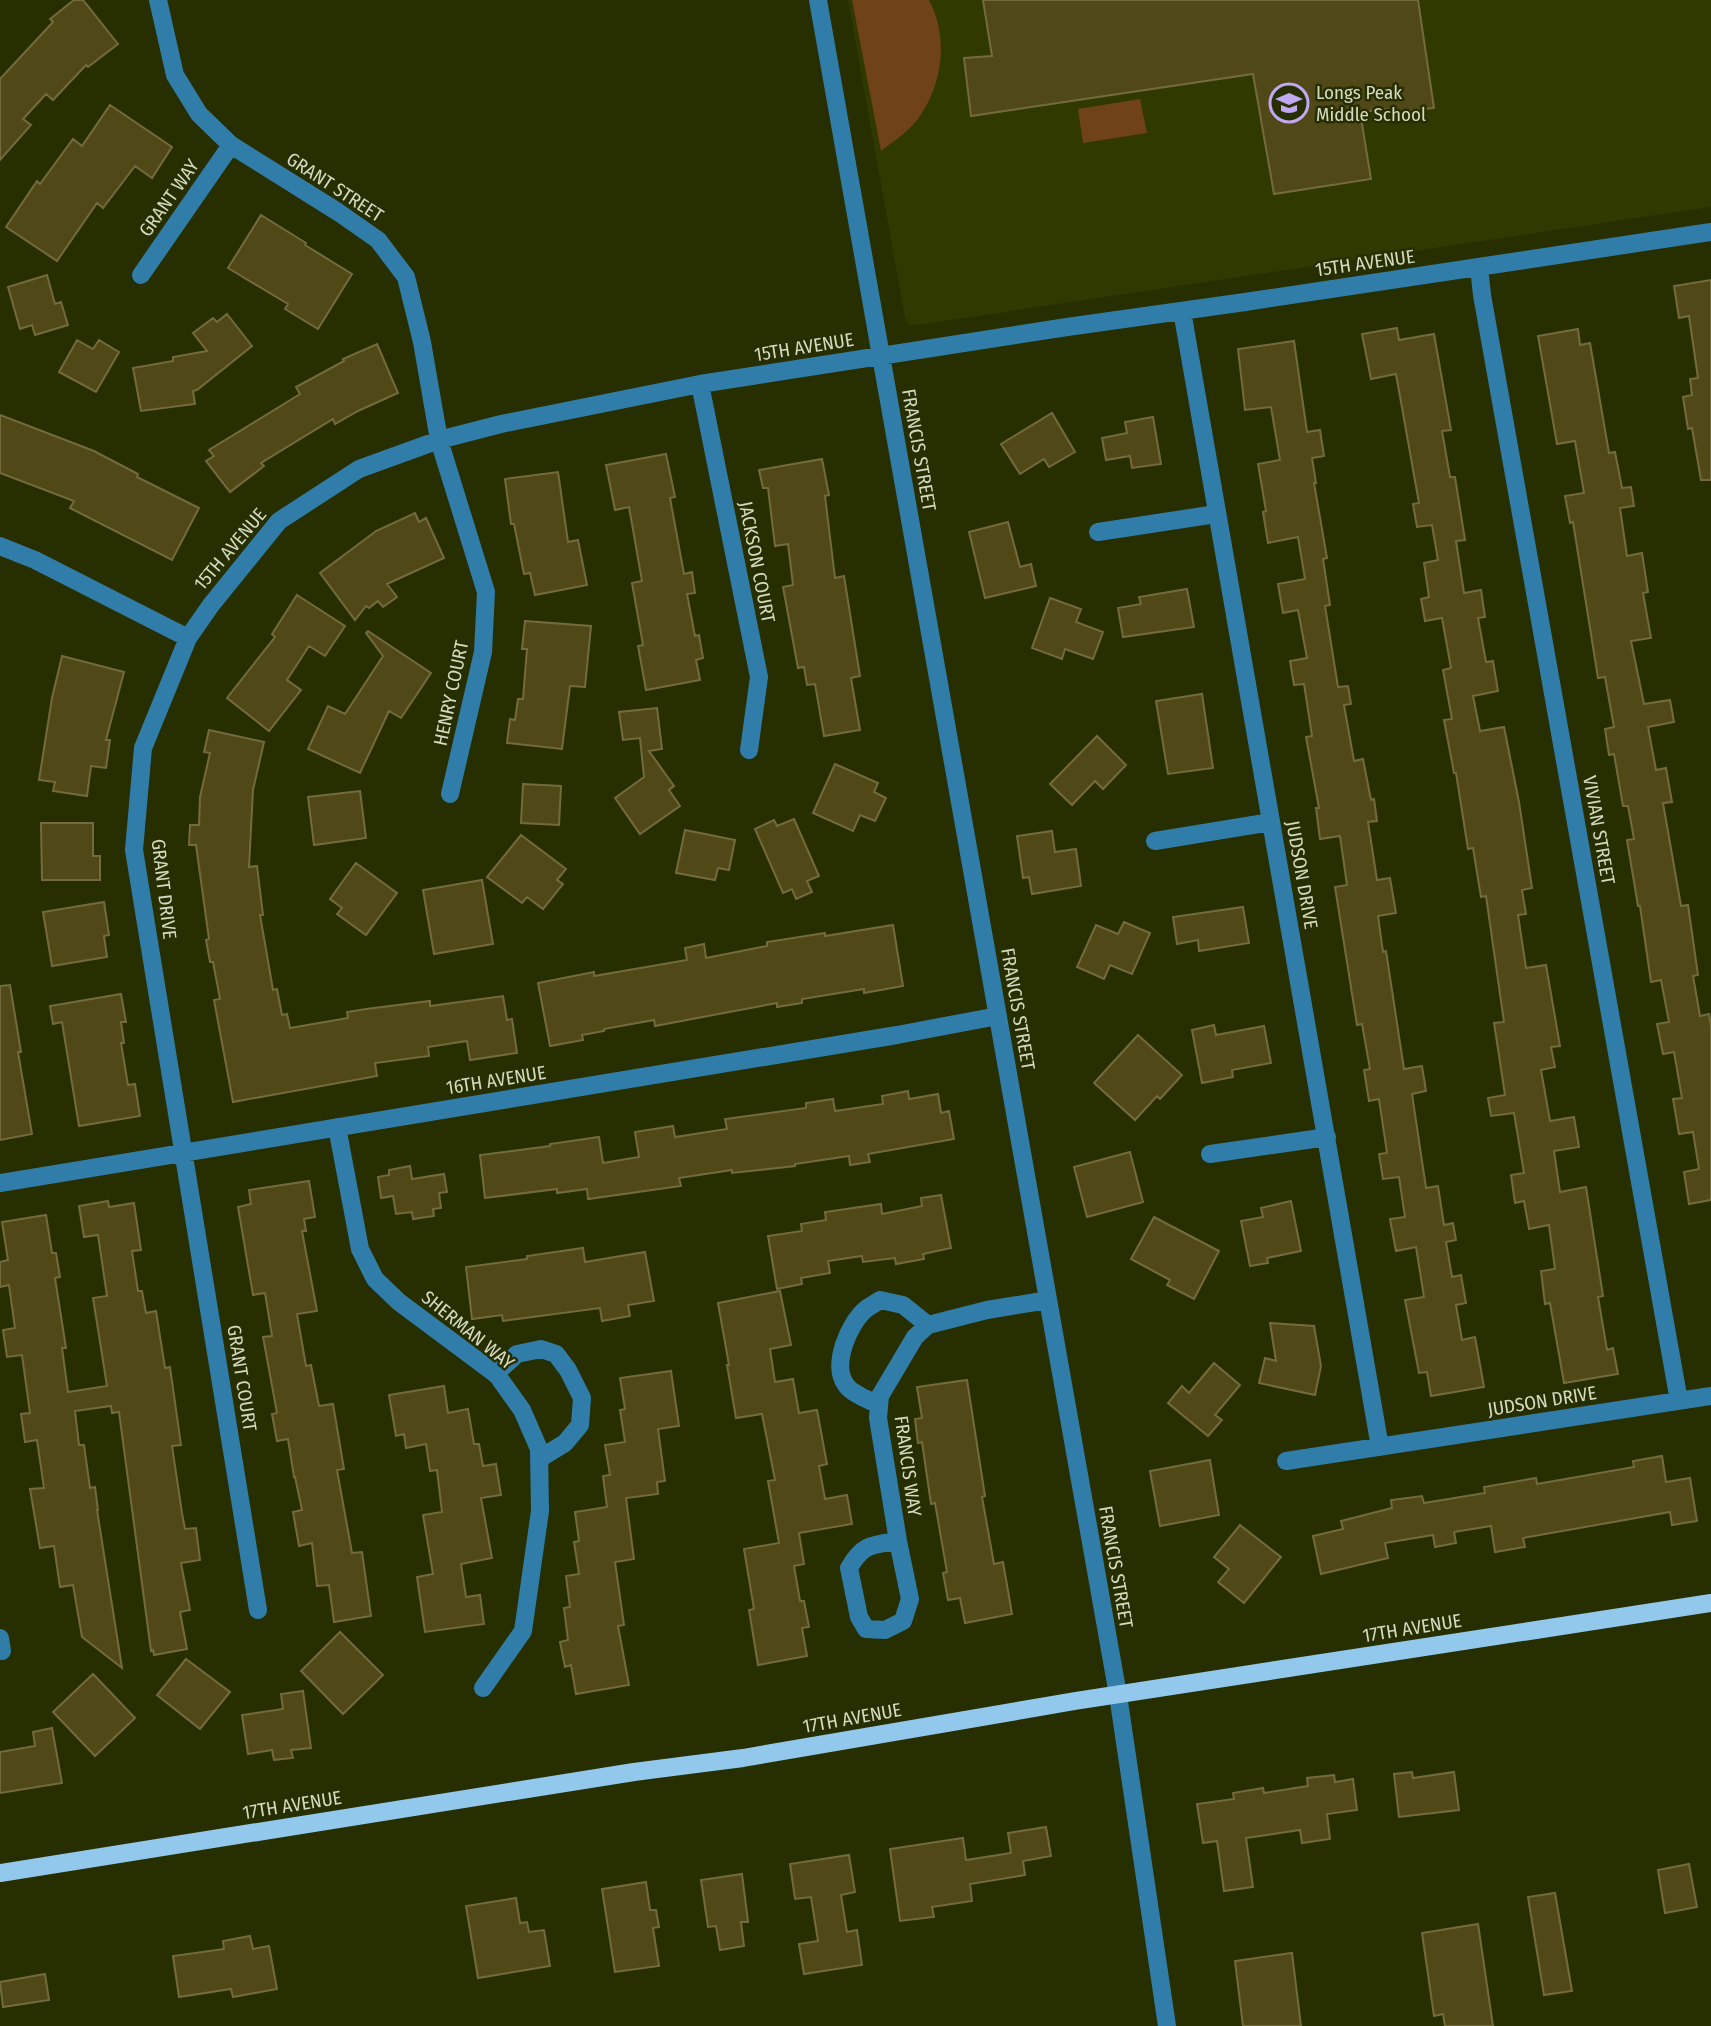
<svg xmlns="http://www.w3.org/2000/svg" width="1711" height="2026" viewBox="0 0 1711 2026" font-family="'Fira Sans Condensed',sans-serif">
	<style>
		.built { fill: #303900 }
		.green { fill: #704218 }
		.building { fill: #514818; stroke: #746b3c; stroke-width: 2 }
		.lines { fill: none; stroke-linecap: round; stroke-linejoin: round }
		.minor { stroke: #317daa; stroke-width: 18 }
		.major { stroke: #92c8ec; stroke-width: 18 }
		.labels { text-anchor: middle; dominant-baseline: central; stroke-width: 5; stroke-linejoin: round; paint-order: stroke }
		.poi-label { font-size: 19px; fill: #d4dac2; stroke: #272f00; text-anchor: start }
		.street-label { font-size: 19px; fill: #d4dac2; stroke: #272f00 }
	</style>
	<rect width="100%" height="100%" fill="#272f00"/>
	<path class="built" d="M848,0H1711V207L917,325L908,324L905,318Z"/>
	<path class="green" d="M852,0H929C949,38 943,84 918,119C908,132 894,141 881,151Z
		M1140,99L1147,133L1083,143L1078,109Z"/>
	<path class="building" d="M74,0H83L118,44L88,67L86,65L53,100L46,94L23,119L31,125L0,160V79L53,22L50,19Z
		M983,0H1418L1434,108L1392,113L1388,109L1360,112L1371,179L1274,194L1253,74L971,116L964,58L992,56Z
		M110,105L172,147L152,178L135,166L103,208L97,203L57,261L6,227L37,181L40,184L73,139L82,146Z
		M261,215L306,243L305,245L352,274L318,329L285,309L288,304L228,268Z
		M47,275L55,304L61,302L68,325L35,335L32,325L20,329L8,287Z
		M1711,280V480H1701L1692,428L1688,429L1683,397L1692,395L1690,379L1698,378L1689,316L1679,318L1674,286Z
		M227,314L252,346L197,390L193,391L195,404L141,411L133,368L173,361V357L207,351L193,333L213,318L217,322Z
		M1397,328L1399,340L1434,334L1451,430L1442,431L1450,477H1455L1465,540L1456,541L1464,593L1481,590L1485,617L1478,618L1486,662L1493,661L1498,691L1473,696L1480,731L1504,727L1519,802L1532,888L1522,890L1526,914L1518,915L1526,968L1546,965L1560,1046L1551,1047L1555,1067L1541,1070L1550,1121L1574,1117L1579,1147L1554,1151L1560,1192L1586,1187L1603,1296L1598,1297L1607,1350L1613,1348L1618,1374L1564,1383L1550,1303L1545,1304L1541,1271L1555,1269L1549,1225L1529,1229L1524,1201L1515,1203L1511,1175L1524,1173L1514,1113L1491,1116L1488,1098L1505,1095L1494,1023L1504,1022L1486,896L1481,897L1473,848L1468,849L1456,773H1454L1444,720L1452,719L1443,670L1451,668L1442,618L1425,621L1421,599L1429,597L1424,563L1438,560L1432,525L1417,527L1413,504L1419,503L1396,374L1371,379L1362,334Z
		M1578,329L1580,345L1590,343L1609,453L1615,452L1622,488L1631,487L1634,506L1620,508L1627,556L1642,553L1648,592L1643,593L1651,638L1631,641L1644,704L1670,700L1674,722L1648,727L1656,770L1666,768L1672,802L1663,803L1681,906L1688,905L1698,975L1693,976L1700,1016L1709,1014L1711,1026V1200L1689,1204L1684,1172L1699,1169L1693,1132L1679,1134L1673,1099L1682,1098L1674,1052L1663,1054L1657,1024L1669,1022L1661,980L1651,982L1640,906H1638L1627,840L1634,839L1628,806H1623L1614,754L1609,755L1605,729L1614,727L1605,677L1598,678L1573,522L1570,523L1565,496L1584,493L1575,441L1557,444L1538,336Z
		M77,340L93,349L99,340L119,352L96,392L59,372Z
		M1294,341L1307,432L1320,430L1324,456L1312,458L1316,483H1314L1327,558L1323,559L1330,605L1325,606L1338,687L1348,686L1351,704L1344,705L1354,761L1363,759L1371,800L1374,799L1377,821L1368,822L1377,880L1390,878L1396,913L1378,916L1383,952L1386,951L1404,1069L1422,1066L1426,1091L1412,1094L1426,1188L1438,1186L1444,1225L1453,1223L1456,1240L1446,1242L1452,1277L1461,1275L1466,1303L1456,1305L1462,1340L1475,1337L1484,1387L1431,1396L1427,1372L1419,1373L1405,1300L1424,1297L1416,1247L1396,1251L1390,1219L1405,1217L1399,1177L1383,1179L1379,1154L1387,1153L1379,1099L1369,1101L1364,1070L1370,1069L1362,1024L1357,1025L1335,887L1347,885L1340,836L1320,839L1316,808H1319L1306,737L1312,736L1304,684L1294,685L1290,661L1307,658L1298,610L1283,613L1278,584L1305,579L1298,537L1268,543L1263,512L1266,511L1258,464L1280,460L1271,407L1245,410L1238,349Z
		M377,344L398,393L358,411L335,424L333,419L261,463L264,466L230,492L206,461L214,456L209,450L300,394L296,387L344,361L343,359Z
		M1052,413L1075,452L1049,467L1044,459L1020,474L1001,444Z
		M0,415L94,451L138,474L137,477L199,508L172,560L70,508L74,501L0,473Z
		M1153,417L1161,464L1132,468L1130,456L1106,460L1102,438L1127,433L1125,422Z
		M666,454L675,497L670,498L684,574L692,572L695,593L687,594L695,636L699,635L703,658L696,660L700,680L646,690L638,646L643,645L632,583L642,581L629,507L615,510L606,465Z
		M822,459L829,495L825,496L835,578L844,576L860,676L851,678L860,730L824,736L815,684L807,685L804,667L798,668L783,587L793,585L788,544L775,546L768,488H763L759,470Z
		M558,472L568,542L578,540L587,585L535,595L530,573L524,574L514,524H511L505,479Z
		M415,513L419,522L426,518L444,558L387,584L397,597L383,607L378,601L369,608L366,606L355,620L320,573L376,531Z
		M1008,522L1020,567L1031,564L1036,586L985,598L969,532Z
		M1187,589L1194,627L1123,637L1118,608L1141,604L1139,597Z
		M297,595L345,626L325,656L309,646L287,680L301,690L269,731L227,698L275,637L272,634Z
		M1050,598L1081,609L1076,622L1103,632L1093,659L1065,649L1062,659L1032,648Z
		M525,621L591,626L585,687L570,686L562,749L507,743L510,719L515,720L518,699H523L527,649H522Z
		M368,631L431,673L401,718L389,711L360,773L308,749L328,706L345,714L383,656L366,633Z
		M62,656L124,672L106,740H110L106,768L91,766L87,796L53,791L55,782L39,780L52,698Z
		M1202,694L1213,768L1168,774L1156,701Z
		M657,708L662,749L649,751L674,786L669,790L680,806L640,834L615,798L644,777L640,738L623,740L619,712Z
		M209,730L264,742L253,790L249,867L257,866L263,915H260L273,990L277,989L282,1015L287,1014L290,1028L348,1018L347,1012L366,1009L430,1001V1006L503,996L507,1020L512,1019L517,1053L470,1060L467,1041L428,1047L429,1056L375,1063L377,1076L233,1102L214,1000L220,999L213,962H210L206,940L209,939L196,845H189L190,825H199L200,797L210,753L204,752Z
		M1097,736L1126,765L1103,789L1095,781L1072,805L1050,784Z
		M835,764L878,783L874,792L886,798L875,821L860,815L853,831L813,813Z
		M523,784L561,786L559,825L521,823Z
		M360,791L366,838L314,845L308,797Z
		M794,819L819,876L807,881L812,892L796,899L792,889L783,893L755,829L774,820L777,826Z
		M41,823H93V856H100V880H42Z
		M685,830L735,840L729,870L718,868L715,880L676,873Z
		M1052,831L1055,852L1076,849L1081,886L1032,894L1029,877L1023,878L1017,836Z
		M521,835L566,869L557,880L563,884L543,909L527,897L522,903L487,877Z
		M356,863L397,893L366,935L337,914L342,908L330,899Z
		M482,880L493,944L434,954L423,890Z
		M104,902L109,935L104,936L107,957L52,966L43,912Z
		M1243,907L1249,943L1199,951L1198,940L1177,944L1173,917Z
		M1124,922L1150,933L1132,974L1110,965L1104,979L1077,967L1096,925L1118,934Z
		M893,925L903,986L864,993V989L802,999V1003L777,1007V1003L655,1026L654,1020L604,1029V1031L582,1035L583,1040L550,1046L538,983L594,972V976L687,960L685,948L704,944L706,958L767,946V942L825,933V936Z
		M10,985L21,1052H18L32,1134L0,1140V986Z
		M121,994L126,1022H121L124,1043H121L128,1085L135,1084L140,1116L79,1126L62,1022L53,1024L50,1006Z
		M1214,1025L1216,1035L1264,1026L1271,1063L1232,1070L1233,1077L1202,1083L1192,1030Z
		M1138,1035L1182,1075L1160,1099L1157,1096L1135,1120L1094,1083Z
		M908,1091L909,1099L938,1094L941,1113L949,1111L954,1139L868,1154L870,1162L850,1165L849,1156L795,1164V1166L732,1173V1170L679,1178L681,1186L588,1199L587,1189L557,1193V1189L485,1198L480,1155L550,1146V1144L599,1137L603,1163L639,1157L635,1132L673,1126L675,1137L727,1129L725,1119L806,1108V1103L833,1099L835,1111L883,1104L882,1096Z
		M1130,1152L1143,1202L1087,1217L1074,1167Z
		M410,1166L412,1179L444,1174L447,1192L439,1193L441,1208L433,1209L434,1216L413,1219L412,1212L396,1214L393,1196L381,1198L378,1177L389,1175V1170Z
		M309,1181L315,1217L304,1219L306,1231H302L317,1311L297,1314L306,1366L311,1365L319,1406L333,1404L344,1469L337,1470L352,1553L362,1552L371,1616L334,1622L329,1585L317,1586L312,1543L299,1546L293,1512L302,1510L295,1477H294L288,1439L277,1441L272,1414L277,1413L263,1337L272,1336L265,1293L253,1295L238,1207L251,1204L249,1190Z
		M941,1195L951,1248L923,1254L924,1259L896,1264L895,1258L863,1262L862,1256L828,1261L830,1273L801,1278L802,1284L777,1289L768,1236L802,1231L801,1224L826,1220L825,1212L881,1204L882,1214L922,1206L921,1198Z
		M108,1201L109,1207L134,1203L141,1250L132,1251L138,1291H142L146,1313L156,1311L165,1368L170,1367L181,1445L172,1446L182,1513L185,1529L196,1528L200,1560L181,1563L190,1610L180,1612L187,1649L154,1655L153,1650L151,1651L119,1412L112,1413L111,1406L75,1411L79,1445H84L90,1488L95,1487L98,1510H97L122,1668L82,1637L73,1585L60,1587L54,1546L40,1548L30,1489L44,1488L37,1440L25,1442L21,1414L30,1413L22,1355L7,1357L3,1330L15,1328L9,1285L0,1287V1262L8,1260L2,1222L46,1215L52,1253H56L60,1277L55,1278L66,1348H62L68,1392L107,1386L93,1298L107,1296L98,1235L84,1237L79,1206Z
		M1291,1201L1301,1251L1267,1258L1268,1263L1250,1266L1241,1221L1263,1217L1261,1208Z
		M1154,1217L1219,1251L1194,1299L1167,1285L1170,1280L1131,1259Z
		M583,1248L585,1262L645,1252L654,1301L628,1305L630,1316L602,1321L600,1308L503,1321L502,1315L472,1319L466,1267L527,1259V1256Z
		M780,1291L791,1345L770,1349L775,1382L793,1379L799,1413L817,1410L827,1464L819,1466L825,1499L847,1495L852,1524L799,1533L804,1564L794,1566L800,1601H804L809,1627L802,1628L807,1656L758,1665L749,1610L754,1609L744,1549L779,1543L768,1481L775,1480L762,1414L736,1418L727,1365H729L718,1303Z
		M1270,1323L1314,1326L1321,1366L1315,1395L1259,1383L1265,1358L1276,1361Z
		M1214,1363L1240,1385L1215,1415L1222,1420L1208,1436L1168,1403L1182,1386L1189,1393Z
		M671,1371L679,1426L658,1429L665,1481L657,1482L658,1494L626,1498L634,1559L615,1562L624,1625L618,1626L629,1685L576,1694L571,1665L565,1667L560,1642L568,1640L564,1608L570,1607L566,1576L579,1574L574,1542L579,1541L575,1512L607,1507L603,1476L610,1475L605,1445L625,1442L620,1410L625,1409L620,1378Z
		M967,1380L985,1496L982,1497L994,1564L1003,1562L1012,1614L965,1623L960,1598L948,1600L943,1573L947,1572L935,1503L931,1504L922,1442L918,1443L915,1419L922,1418L917,1387Z
		M444,1386L448,1413L468,1409L474,1444H479L483,1466L496,1464L501,1495L481,1498L492,1558L461,1564L466,1597L480,1595L484,1624L425,1632L417,1577L433,1574L423,1515L442,1512L437,1470L430,1471L426,1444L406,1448L404,1434L396,1436L389,1395Z
		M1662,1456L1666,1482L1690,1478L1697,1521L1672,1525L1670,1512L1523,1538L1525,1547L1495,1552L1491,1526L1454,1532L1456,1543L1435,1547L1433,1535L1385,1543L1388,1558L1321,1574L1313,1536L1343,1529L1341,1521L1392,1508L1391,1500L1422,1496L1424,1503L1485,1493L1484,1487L1536,1478L1537,1484L1634,1467L1633,1461Z
		M1210,1460L1219,1515L1160,1526L1150,1471Z
		M1240,1525L1281,1557L1244,1603L1218,1582L1229,1569L1214,1557Z
		M340,1632L383,1675L343,1714L301,1671Z
		M186,1659L230,1692L200,1729L157,1695Z
		M93,1674L135,1718L95,1756L53,1712Z
		M303,1691L311,1748L291,1750L293,1758L274,1760L272,1750L248,1754L242,1715L283,1709L281,1694Z
		M52,1728L62,1783L0,1793V1752L35,1746L33,1732Z
		M1412,1772L1413,1778L1454,1772L1459,1810L1399,1817L1394,1774Z
		M1334,1775L1335,1782L1353,1779L1357,1810L1327,1814L1330,1839L1302,1843L1300,1830L1246,1838L1253,1887L1224,1891L1217,1841L1203,1843L1197,1804L1234,1799L1233,1793L1263,1788L1264,1793L1308,1786L1307,1778Z
		M1046,1827L1051,1856L1023,1861L1025,1875L970,1884L972,1901L932,1907L934,1917L900,1921L890,1849L963,1838L966,1860L1011,1853L1008,1833Z
		M849,1855L855,1892L841,1895L847,1932L857,1930L862,1965L804,1974L799,1944L818,1941L811,1897L795,1899L790,1864Z
		M1689,1864L1697,1907L1665,1913L1658,1870Z
		M742,1874L748,1922H741L744,1946L720,1950L716,1926L708,1927L701,1880Z
		M646,1882L650,1910H656L659,1927L653,1928L659,1966L615,1972L602,1889Z
		M1555,1893L1572,1991L1544,1995L1528,1897Z
		M516,1898L520,1923L527,1922L529,1932L544,1930L550,1966L478,1978L466,1906Z
		M1478,1924L1493,2026H1445L1443,2014L1434,2016L1422,1933Z
		M250,1936L253,1949L269,1946L277,1989L233,1997L231,1989L179,1997L173,1956L224,1949L223,1941Z
		M1292,1953L1301,2026H1243L1235,1961Z
		M45,1974L49,2000L3,2007L0,1982Z"/>
	<g class="lines">
		<path class="minor" d="M158,0L175,75L199,114L231,145L338,212L378,240L406,277L422,342L439,440L486,592L483,652L450,794
			M818,0L1118,1695L1167,2026
			M1479,267L1482,295L1679,1401
			M141,275L231,145
			M1182,311L1380,1447
			M700,384L759,677L749,750
			M1098,532L1216,514
			M0,546L35,560L188,638L211,605L279,521L359,469L439,440L501,424L700,384L1067,327L1245,302L1711,232
			M188,638L143,748L134,850L258,1610
			M1155,841L1271,822
			M337,1127L360,1249L375,1279L399,1302L497,1375L522,1410L539,1449L540,1511L523,1631L483,1688
			M1210,1154L1327,1137
			M0,1183L897,1035L998,1016
			M495,1374L517,1354L541,1349L556,1354L568,1370L582,1398L580,1425L565,1443L539,1459
			M879,1405C869,1400 852,1394 846,1385C831,1365 849,1323 866,1309C870,1306 876,1303 880,1300L903,1305L928,1325
			M1286,1461L1711,1396
			M898,1541C871,1545 863,1544 849,1568L859,1617L866,1629L885,1630L903,1621L910,1599L898,1541L878,1418L880,1396L915,1337L928,1325L987,1310L1048,1300
			M0,1638L2,1651"/>
		<path class="major" d="M0,1873L634,1772L743,1758L1075,1701L1711,1603"/>
	</g>
	<defs>
		<symbol id="school-ring" viewBox="-11 -11 22 22"><circle r="9.5" fill="#272f00" stroke="#c0a8f3" stroke-width="1.5"/><path d="M0-5L7-2L0 1L-7-2ZM-4 1L0 2.5L4 1V4Q0 6-4 4Z" fill="#c0a8f3"/></symbol>
	</defs>
	<g fill-rule="evenodd">
		<use href="#school-ring" x="1267" y="81" width="44" height="44"/>
	</g>
	<g class="labels">
		<g class="poi-label">
			<text x="1316" y="92">Longs Peak<tspan x="1316" dy="22">Middle School</tspan></text>
		</g>
		<g class="street-label">
			<text transform="translate(335 187) rotate(33)">GRANT STREET</text>
			<text transform="translate(169 198) rotate(-55)">GRANT WAY</text>
			<text transform="translate(1365 263) rotate(-8)">15TH AVENUE</text>
			<text transform="translate(804 347) rotate(-9)">15TH AVENUE</text>
			<text transform="translate(919 450) rotate(80)">FRANCIS STREET</text>
			<text transform="translate(230 549) rotate(-50)">15TH AVENUE</text>
			<text transform="translate(757 562) rotate(79)">JACKSON COURT</text>
			<text transform="translate(451 693) rotate(-78)">HENRY COURT</text>
			<text transform="translate(1599 830) rotate(80)">VIVIAN STREET</text>
			<text transform="translate(1302 875) rotate(80)">JUDSON DRIVE</text>
			<text transform="translate(164 889) rotate(83)">GRANT DRIVE</text>
			<text transform="translate(1018 1009) rotate(80)">FRANCIS STREET</text>
			<text transform="translate(496 1080) rotate(-9)">16TH AVENUE</text>
			<text transform="translate(468 1330) rotate(39)">SHERMAN WAY</text>
			<text transform="translate(242 1378) rotate(81)">GRANT COURT</text>
			<text transform="translate(1542 1401) rotate(-9)">JUDSON DRIVE</text>
			<text transform="translate(908 1466) rotate(82)">FRANCIS WAY</text>
			<text transform="translate(1116 1567) rotate(80)">FRANCIS STREET</text>
			<text transform="translate(1412 1628) rotate(-9)">17TH AVENUE</text>
			<text transform="translate(852 1718) rotate(-10)">17TH AVENUE</text>
			<text transform="translate(292 1805) rotate(-9)">17TH AVENUE</text>
		</g>
	</g>
</svg>
